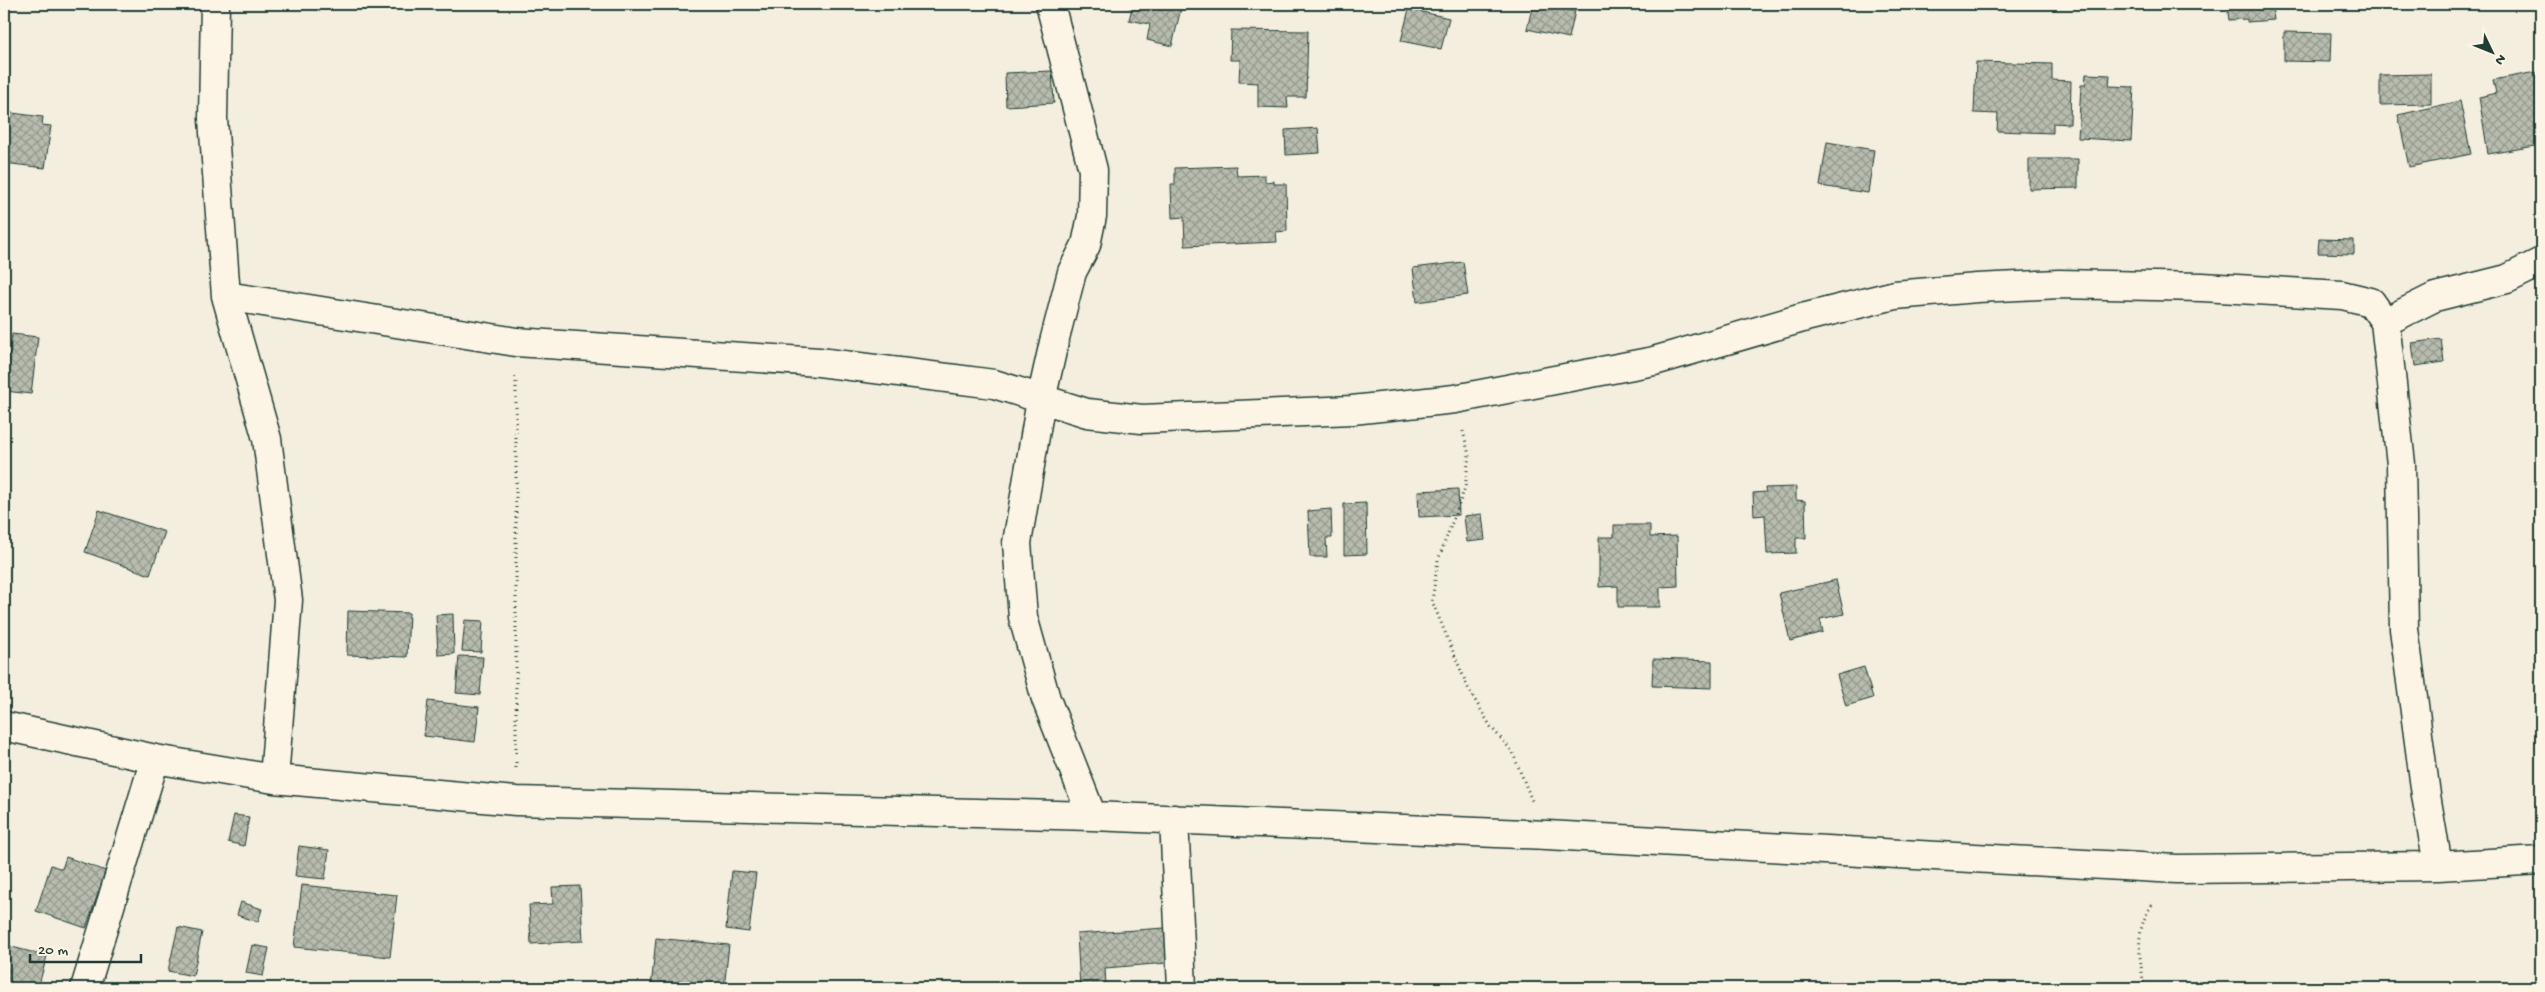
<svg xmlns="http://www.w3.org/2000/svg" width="2545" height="992" viewBox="0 0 2545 992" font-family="'Gochi Hand',sans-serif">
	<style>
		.building { fill: url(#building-cross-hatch); stroke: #1f3d34 }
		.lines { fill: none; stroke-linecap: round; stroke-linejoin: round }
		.minor-casing { stroke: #1f3d34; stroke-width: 31 }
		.path { stroke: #1f3d34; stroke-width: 3; stroke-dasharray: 1 4; stroke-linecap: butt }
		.minor { stroke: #fcf5e5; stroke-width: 28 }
	</style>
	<defs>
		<pattern id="building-cross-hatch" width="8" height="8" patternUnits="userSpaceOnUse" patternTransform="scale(1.25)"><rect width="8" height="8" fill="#b8bcae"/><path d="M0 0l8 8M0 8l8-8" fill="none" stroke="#959a8e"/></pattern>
	</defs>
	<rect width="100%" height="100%" fill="#f3eede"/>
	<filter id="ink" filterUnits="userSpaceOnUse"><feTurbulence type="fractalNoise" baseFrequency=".02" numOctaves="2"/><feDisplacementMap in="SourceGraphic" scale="10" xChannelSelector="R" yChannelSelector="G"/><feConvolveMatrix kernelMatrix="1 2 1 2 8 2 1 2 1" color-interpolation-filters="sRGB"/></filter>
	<g filter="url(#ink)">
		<path class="building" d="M401,4H462V7Z
			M1116,4H1182L1172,46L1147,40L1150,24L1129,20L1132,8Z
			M1533,4L1575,11L1569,38L1527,29Z
			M2227,4H2272L2274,20L2247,22V19L2229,20Z
			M1409,9L1449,18L1441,49L1401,41Z
			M1231,30L1308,31L1306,97H1287L1288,108L1258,107V83L1239,82L1240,60H1230Z
			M2284,32L2331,33L2330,62L2284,61Z
			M1976,62L2052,64V80L2071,81L2070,124L2053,123V133L1997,131L1998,114L1974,113Z
			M1052,71L1054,103L1006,106L1005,73Z
			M2536,72L2538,84H2541V145L2488,154L2479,97L2496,93L2493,80Z
			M2086,74L2110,75L2109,86L2134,87L2131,141L2078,138L2081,85H2085Z
			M2431,74V104L2380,105V75Z
			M2460,101L2471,154L2409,167L2398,115Z
			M4,112L43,117L42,125L51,126L45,168L4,163Z
			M1318,128L1320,153L1286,155L1285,130Z
			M1827,142L1874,150L1868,193L1820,186Z
			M2029,159H2078V188L2029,189Z
			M1236,166L1237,176L1265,175V182L1274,181V184H1286L1287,231L1276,232L1277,242L1185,246L1184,217L1172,218L1171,184H1175V168Z
			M2319,239L2354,240V254L2318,253Z
			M1463,262L1468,295L1417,302L1413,268Z
			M12,334L38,337L31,394L5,391Z
			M2441,339L2444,362L2415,366L2412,343Z
			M1796,487V500L1805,501L1806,538H1796V553L1767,554L1765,515L1754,516L1753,493L1766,492L1765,488Z
			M1458,489L1459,515L1419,517L1418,491Z
			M1366,503L1367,554L1344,555V504Z
			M1331,509L1332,538H1326L1327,557H1310L1308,511Z
			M99,510L165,532L150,575L85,552Z
			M1482,514L1485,540L1467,542L1464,516Z
			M1614,525H1650V537L1677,536L1678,586L1660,587V607H1618V586L1599,587V537H1614Z
			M1836,580L1844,614L1820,619L1823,632L1790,641L1779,593Z
			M348,611L409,613L407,657L347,655Z
			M453,614L454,654L438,655L436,615Z
			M465,620L483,621L481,652L462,651Z
			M459,656L483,657L480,695L456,693Z
			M1653,659L1712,661V688L1652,686Z
			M1864,667L1873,698L1846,706L1837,675Z
			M428,701L479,707L475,742L424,736Z
			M234,815L249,817L244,846L228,842Z
			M299,846L329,850L325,879L295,876Z
			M66,857L106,871L86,928L36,911L51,865L62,869Z
			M732,871L756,873L749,932L726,929Z
			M302,885L397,895L390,957L294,947Z
			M580,886L583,941L531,944L529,905L553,904L552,887Z
			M241,902L262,909L258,922L237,915Z
			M178,927L202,932L193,976L168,971Z
			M1165,928L1167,963L1105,968L1106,988H1080L1077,934Z
			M656,938L729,945L724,988H651Z
			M4,945L47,956L38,988H24L4,983Z
			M252,945L269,948L263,976L246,973Z"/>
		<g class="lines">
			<defs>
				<path id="minor" d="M215,4L213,119L226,296L267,439L288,600L274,779
					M1050,4L1093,170L1092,216L1086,245L1072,272L1054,342L1041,400L1017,543L1023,617L1046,699L1092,816
					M226,296L516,342L819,362L955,379L994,384L1087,413L1142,419L1352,410L1455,399L1654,361L1806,317L1895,295L1977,288L2059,284L2202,287L2342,295L2371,302L2385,322L2401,464L2404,629L2426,795L2438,866
					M2385,322L2435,297L2507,279L2541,262
					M4,726L155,759L274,779L516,801L1092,816L1547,835L2177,869L2438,866L2541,860
					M1174,819L1182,988
					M85,988L155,759"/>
			</defs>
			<use href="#minor" class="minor-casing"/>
			<path class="path" d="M1463,431L1469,455L1465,488L1438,560L1432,601L1469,690L1491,727L1512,751L1532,801
				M516,768V374
				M2144,988C2140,955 2133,930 2154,902
				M2538,988L2541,985"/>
			<use href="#minor" class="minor"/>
		</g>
	</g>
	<rect width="2545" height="992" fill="none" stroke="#fcf5e5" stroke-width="20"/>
	<rect x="10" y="10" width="2525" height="972" fill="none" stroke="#1f3d34" stroke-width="2" filter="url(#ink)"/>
	<g transform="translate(2492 52) rotate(133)" stroke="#fcf5e5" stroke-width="4" paint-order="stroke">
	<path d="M0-4L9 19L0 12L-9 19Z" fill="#1f3d34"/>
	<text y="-8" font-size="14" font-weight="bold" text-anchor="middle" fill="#1f3d34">N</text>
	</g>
	<path d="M30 954v8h111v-8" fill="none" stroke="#1f3d34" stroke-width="2.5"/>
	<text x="38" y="954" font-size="15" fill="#1f3d34" stroke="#fcf5e5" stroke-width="4" paint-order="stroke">20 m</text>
</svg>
